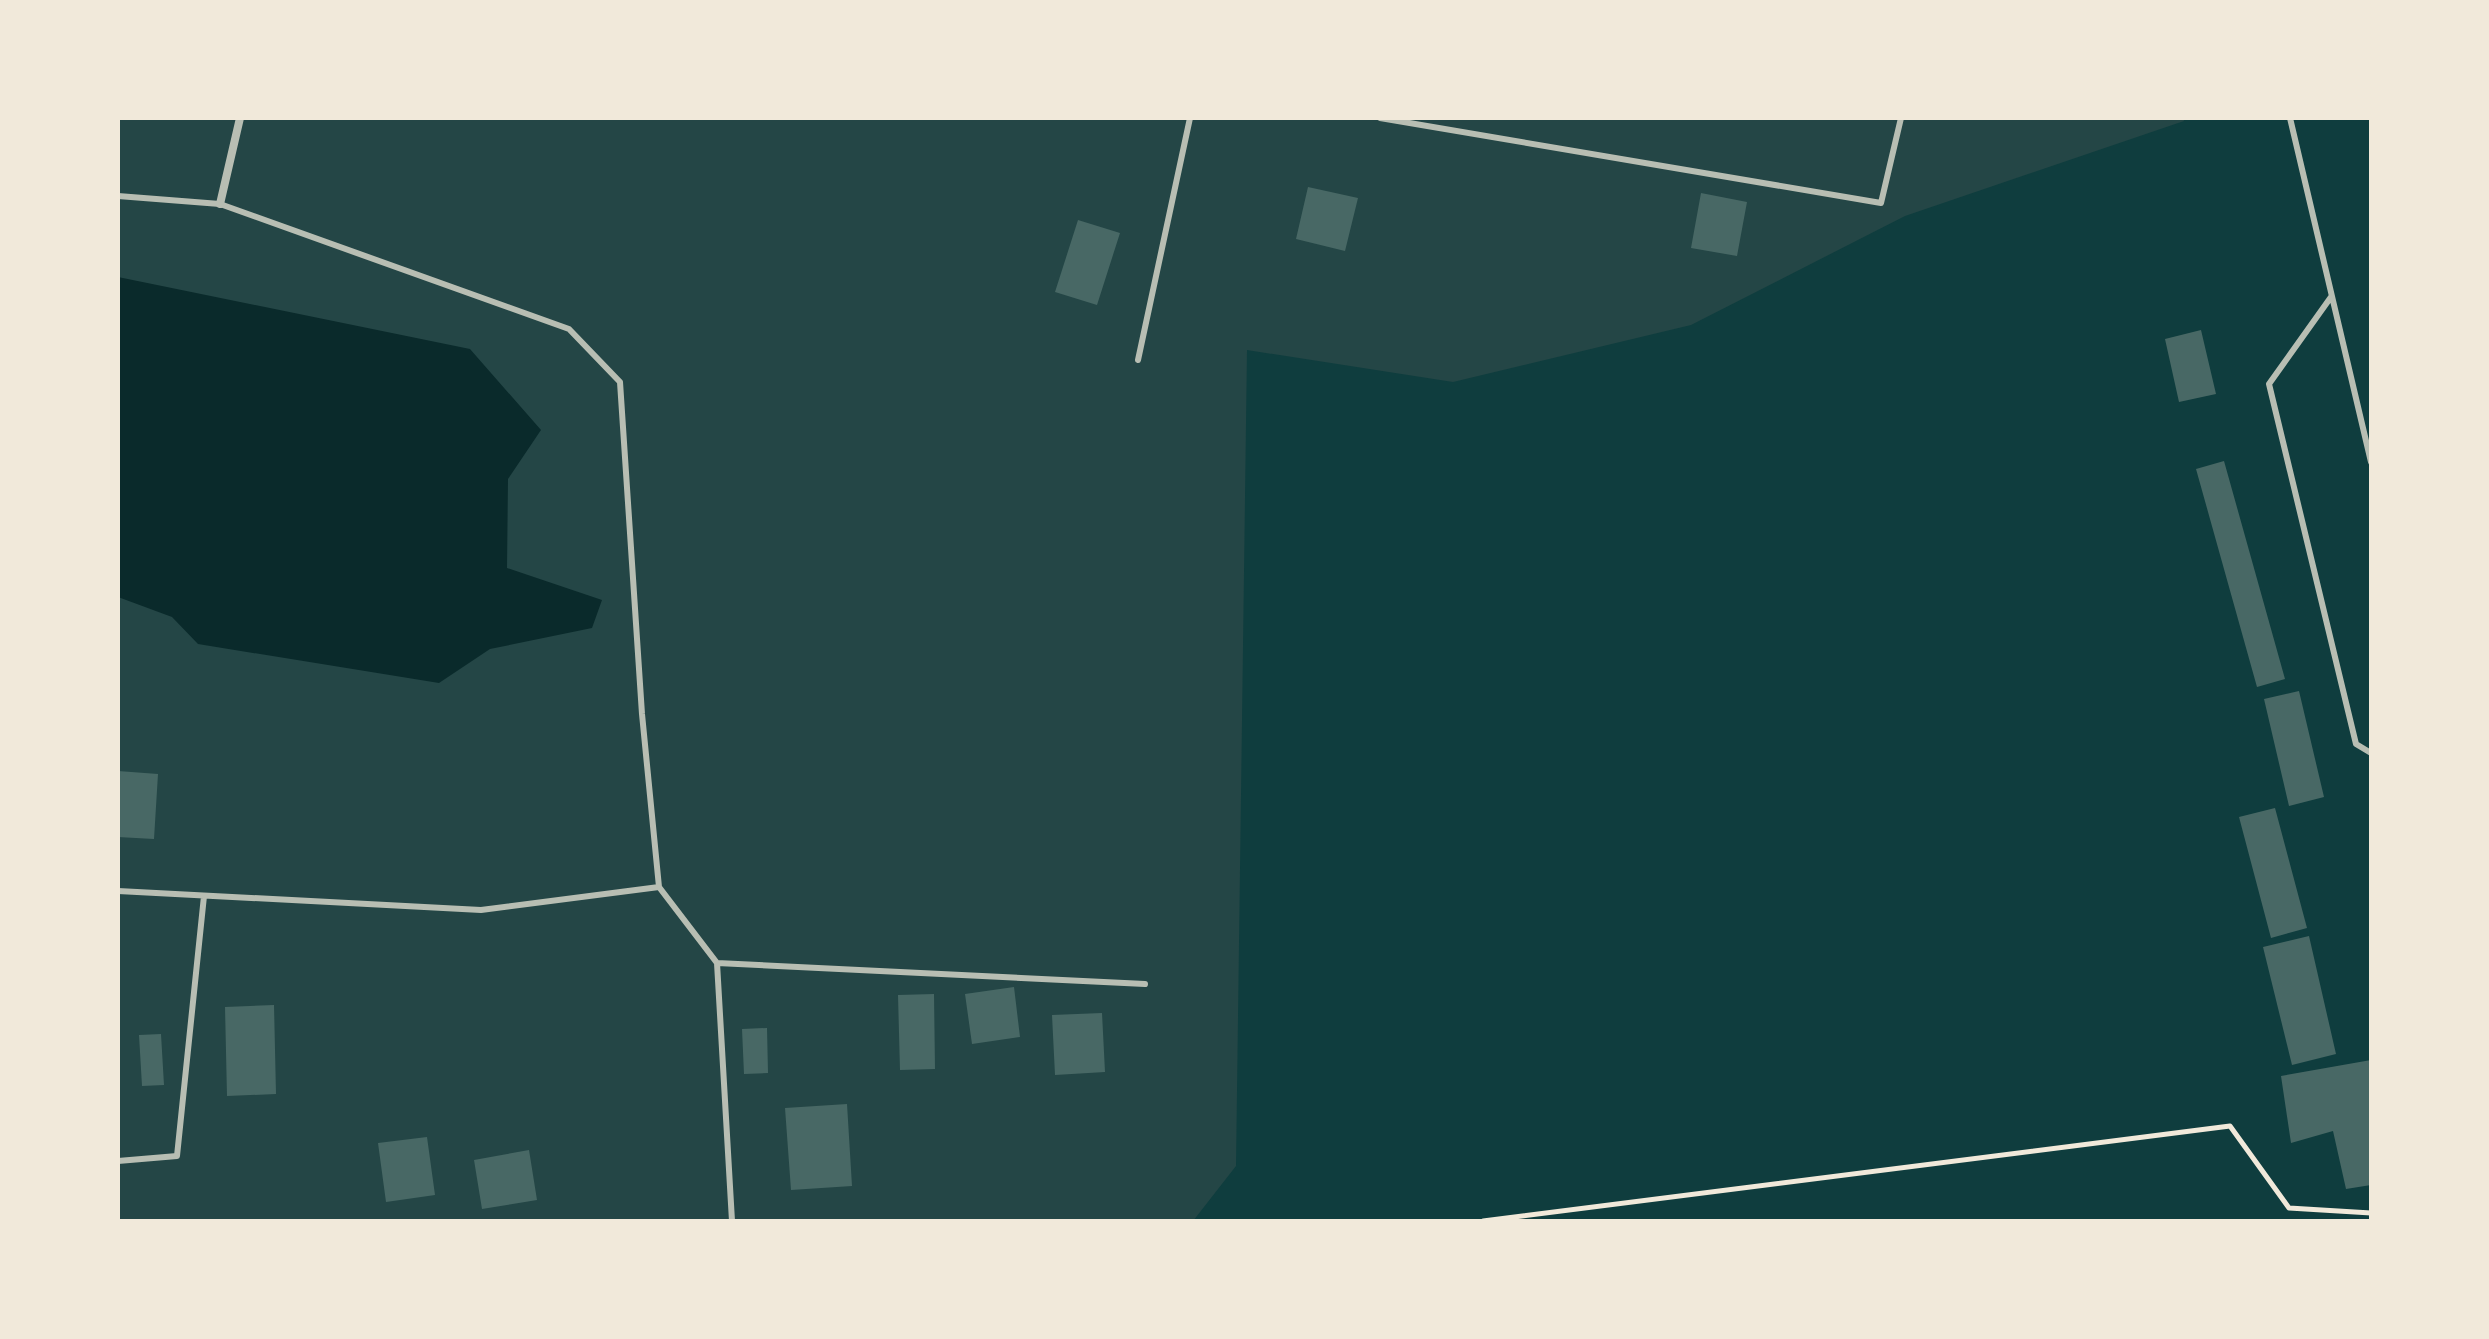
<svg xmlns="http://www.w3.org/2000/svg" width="2489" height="1339" viewBox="0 0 2489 1339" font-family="Montserrat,sans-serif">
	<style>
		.green { fill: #244646 }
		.water { fill: #0a2a2b }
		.building { fill: #486865 }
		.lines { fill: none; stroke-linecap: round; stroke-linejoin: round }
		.path { stroke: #f1e9da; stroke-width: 5 }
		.service { stroke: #b8beb3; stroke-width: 6 }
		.minor { stroke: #b8beb3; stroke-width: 8 }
	</style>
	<rect width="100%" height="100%" fill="#0f3d3e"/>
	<path class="green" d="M118,118H2183L2184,121L1905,216L1691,325L1453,382L1247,350L1236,1166L1193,1221H118Z"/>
	<path class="water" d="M118,277L470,349L541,430L508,479L507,568L602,600L592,628L490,649L439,683L198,644L172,617L118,597Z"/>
	<path class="building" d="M1308,187L1358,198L1345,251L1296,239Z
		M1701,193L1747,202L1737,256L1691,248Z
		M1078,220L1120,233L1097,305L1055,292Z
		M2201,330L2216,394L2179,402L2165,339Z
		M2224,461L2285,679L2257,687L2196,469Z
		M2299,691L2324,797L2289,806L2264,699Z
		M118,771L158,774L154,839L118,837Z
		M2275,808L2307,928L2271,938L2239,817Z
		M2309,936L2336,1054L2292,1065L2263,947Z
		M1014,987L1020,1037L972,1044L965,994Z
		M934,994L935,1069L900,1070L898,995Z
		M274,1005L276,1094L227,1096L225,1007Z
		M1102,1013L1105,1072L1055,1075L1052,1015Z
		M767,1028L768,1073L744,1074L742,1029Z
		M161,1034L164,1085L142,1086L139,1035Z
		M2371,1060V1185L2346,1189L2333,1131L2291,1143L2281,1076Z
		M847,1104L852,1186L791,1190L785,1108Z
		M427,1137L435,1195L386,1202L378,1143Z
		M529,1150L537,1200L482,1209L474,1160Z"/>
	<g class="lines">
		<path class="path" d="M1483,1221L2230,1126L2289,1208L2371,1213"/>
		<path class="service" d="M1380,118L1881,203L1901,118
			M2290,118L2371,462
			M118,196L220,204L569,329L620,382L642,714L659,887L481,910L118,891
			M2331,297L2269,384L2356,744L2371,753
			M1138,360L1190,118
			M659,887L717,963L732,1221
			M717,963L1145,984
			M118,1161L177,1156L204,896"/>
		<path class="minor" d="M220,204L240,118"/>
	</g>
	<rect width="2489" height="1339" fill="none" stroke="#f1e9da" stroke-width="240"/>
</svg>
